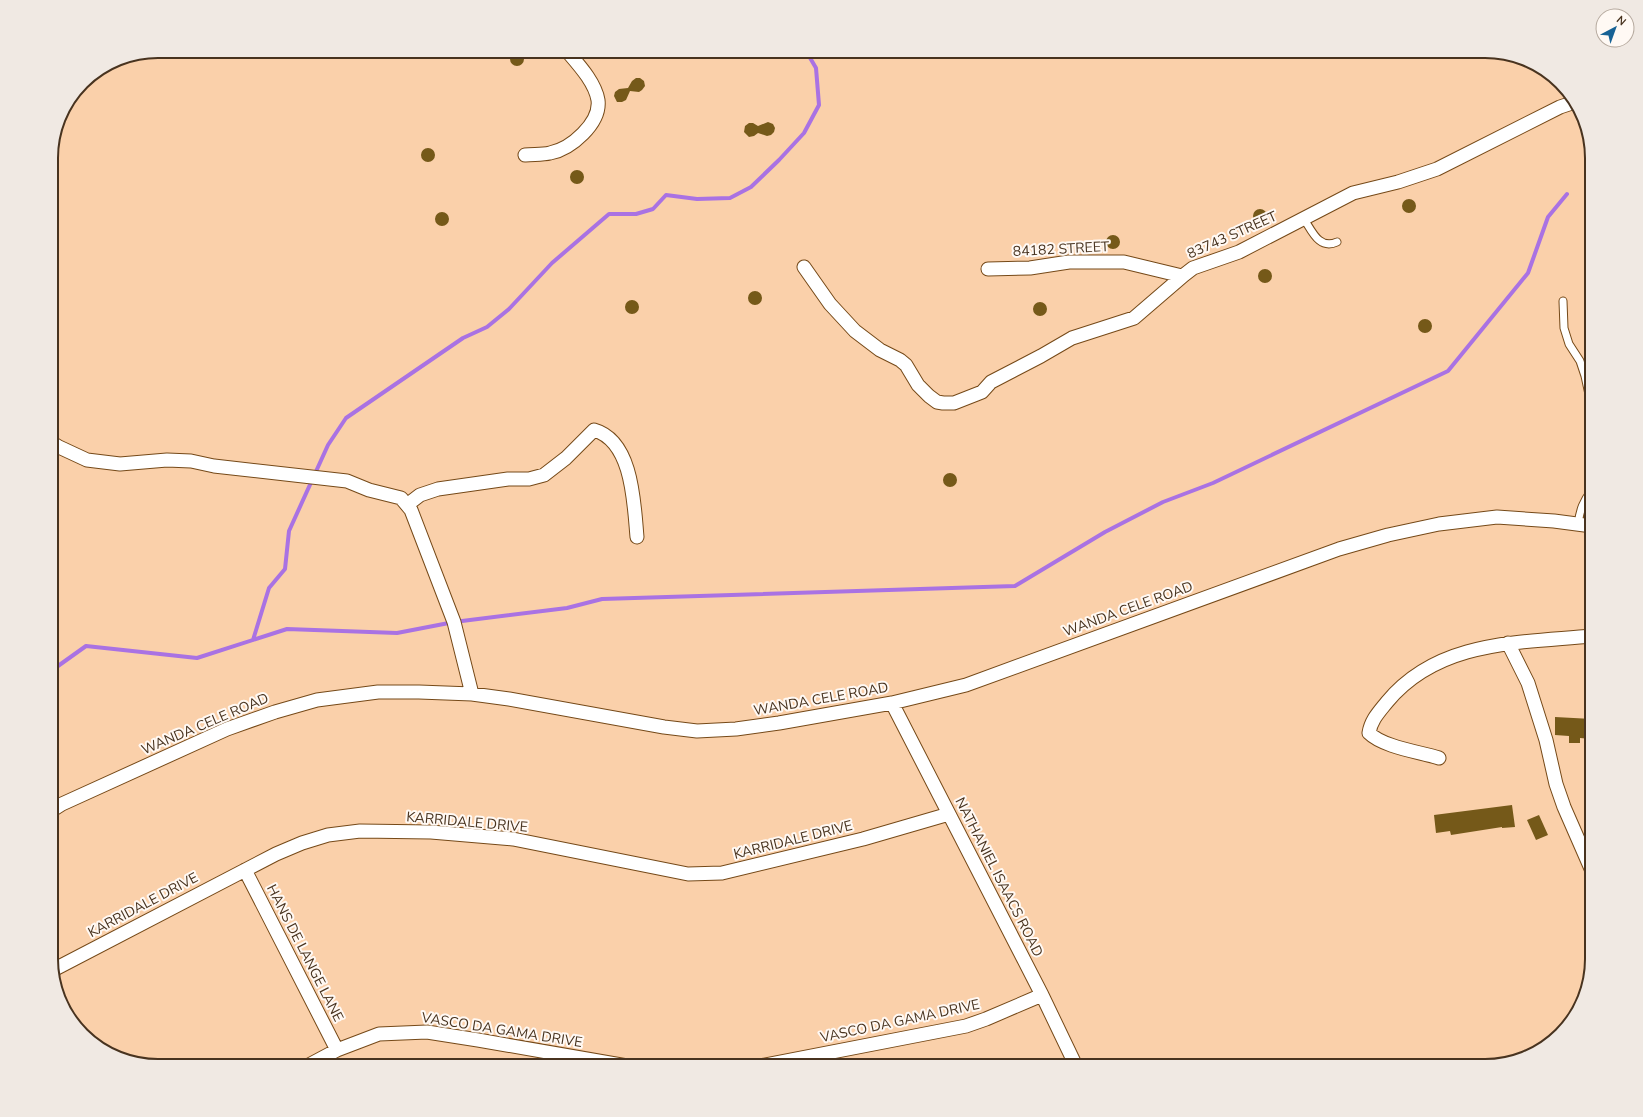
<svg xmlns="http://www.w3.org/2000/svg" width="1643" height="1117" viewBox="0 0 1643 1117" font-family="'Nunito Sans',sans-serif">
	<style>
		.lines { fill: none; stroke-linecap: round; stroke-linejoin: round }
		.stream { stroke: #a972e3; stroke-width: 4 }
		.building { fill: #755919 }
		.lane-casing { stroke: #754918; stroke-width: 9 }
		.street-casing { stroke: #754918; stroke-width: 15 }
		.lane { stroke: #fff; stroke-width: 7 }
		.street { stroke: #fff; stroke-width: 13 }
		.labels { text-anchor: middle; dominant-baseline: central; stroke-width: 4; stroke-linejoin: round; paint-order: stroke }
		.street-label { font-size: 14px; fill: #48331f; stroke: #fff9f4 }
		.rim { fill: none; stroke: #48331f; stroke-width: 2 }
	</style>
	<rect width="100%" height="100%" fill="#fad0aa"/>
	<g class="lines">
		<path class="stream" d="M253,640L269,588L285,569L289,531L328,445L346,418L463,338L487,327L509,309L552,263L609,214H636L653,209L666,195L697,199L730,198L751,187L779,160L804,133L819,105L816,68L806,51
			M51,671L86,646L197,658L287,629L397,633L454,622L567,608L602,599L1015,586L1105,532L1163,502L1213,483L1448,371L1528,273L1548,217L1567,194"/>
	</g>
	<path class="building" d="M510 59a7 7 0 1 1 14 0a7 7 0 1 1-14 0Z
		M636,78H640L644,81L645,86L642,90L639,92L630,91L626,100L622,102H617L614,96L615,92L619,89L628,88L632,81Z
		M768,122L773,124L775,128L774,132L771,135L767,136L758,133L754,136L749,137L744,132L745,126L749,123H753L758,126Z
		M421 155a7 7 0 1 1 14 0a7 7 0 1 1-14 0Z
		M570 177a7 7 0 1 1 14 0a7 7 0 1 1-14 0Z
		M1402 206a7 7 0 1 1 14 0a7 7 0 1 1-14 0Z
		M1253 216a7 7 0 1 1 14 0a7 7 0 1 1-14 0Z
		M435 219a7 7 0 1 1 14 0a7 7 0 1 1-14 0Z
		M1106 242a7 7 0 1 1 14 0a7 7 0 1 1-14 0Z
		M1258 276a7 7 0 1 1 14 0a7 7 0 1 1-14 0Z
		M748 298a7 7 0 1 1 14 0a7 7 0 1 1-14 0Z
		M625 307a7 7 0 1 1 14 0a7 7 0 1 1-14 0Z
		M1033 309a7 7 0 1 1 14 0a7 7 0 1 1-14 0Z
		M1418 326a7 7 0 1 1 14 0a7 7 0 1 1-14 0Z
		M943 480a7 7 0 1 1 14 0a7 7 0 1 1-14 0Z
		M1555,717L1592,719V739L1580,738V743H1569V736L1555,735Z
		M1512,805L1515,827L1502,828V827L1451,835L1450,831L1436,833L1434,815Z
		M1539,815L1548,835L1536,840L1527,820Z"/>
	<g class="lines">
		<defs>
			<path id="lane" d="M1304,219C1312,231 1319,250 1337,242
				M1563,301L1564,328L1569,344L1580,361L1585,376L1592,408
				M1578,524C1580,510 1583,501 1592,490"/>
			<path id="street" d="M525,155C533,154 542,155 550,153C571,149 601,123 598,100C595,82 578,64 567,51
				M804,267L830,304L855,331L880,350L900,360L906,365L918,385L929,396L937,402L943,403H954L982,392L991,382L1041,356L1072,338L1134,318L1184,275L1193,268L1239,252L1353,193L1398,182L1437,169L1560,107L1575,102
				M988,269L1030,268L1069,262H1124L1182,276
				M51,442L59,447L87,460L120,464L167,460L191,461L214,466L347,481L369,490L401,498L411,510L454,622L472,694
				M407,505L420,495L438,489L508,479H529L544,475L566,458L594,430C633,441 634,504 637,537
				M1508,643L1528,683L1546,740L1556,784L1564,807L1592,871
				M892,703L1042,995L1076,1066
				M1439,758C1420,752 1383,747 1369,733C1371,720 1379,712 1387,702C1438,640 1519,643 1592,636
				M51,811L62,804L227,729L275,712L317,700L378,692H419L472,694L509,699L664,727L697,731L736,729L779,723L892,703L966,685L1339,549L1388,535L1439,524L1497,517L1554,521L1592,526
				M245,870L337,1050
				M53,970L276,854L302,843L328,835L360,831L431,832L513,839L688,874L722,873L863,839L949,814
				M307,1066L337,1050L379,1034L427,1032L478,1040L627,1066
				M760,1066L966,1026L986,1019L1042,995"/>
		</defs>
		<use href="#lane" class="lane-casing"/>
		<use href="#street" class="street-casing"/>
		<use href="#lane" class="lane"/>
		<use href="#street" class="street"/>
	</g>
	<g class="labels">
		<g class="street-label">
			<text transform="translate(1232 235) rotate(-24)">83743 STREET</text>
			<text transform="translate(1061 249) rotate(-3)">84182 STREET</text>
			<text transform="translate(1128 609) rotate(-20)">WANDA CELE ROAD</text>
			<text transform="translate(821 699) rotate(-10)">WANDA CELE ROAD</text>
			<text transform="translate(205 724) rotate(-23)">WANDA CELE ROAD</text>
			<text transform="translate(467 822) rotate(5)">KARRIDALE DRIVE</text>
			<text transform="translate(793 840) rotate(-14)">KARRIDALE DRIVE</text>
			<text transform="translate(999 877) rotate(63)">NATHANIEL ISAACS ROAD</text>
			<text transform="translate(143 905) rotate(-28)">KARRIDALE DRIVE</text>
			<text transform="translate(305 953) rotate(63)">HANS DE LANGE LANE</text>
			<text transform="translate(900 1021) rotate(-12)">VASCO DA GAMA DRIVE</text>
			<text transform="translate(502 1030) rotate(9)">VASCO DA GAMA DRIVE</text>
		</g>
	</g>
	<path d="M0 0H1643V1117H0ZM158 58H1485A100 100 0 0 1 1585 158V959A100 100 0 0 1 1485 1059H158A100 100 0 0 1 58 959V158A100 100 0 0 1 158 58Z" fill="#f0e9e3" fill-rule="evenodd"/>
	<path class="rim" d="M158 58H1485A100 100 0 0 1 1585 158V959A100 100 0 0 1 1485 1059H158A100 100 0 0 1 58 959V158A100 100 0 0 1 158 58Z"/>
	<g transform="translate(1615 28) rotate(41)"><circle r="19" fill="#fff9f4" stroke="#b6aa9f"/>
	<path d="M0-3L7 15L0 10L-7 15Z" fill="#176295"/>
	<text y="-6" font-size="11" font-weight="bold" text-anchor="middle" fill="#48331f">N</text>
	</g>
</svg>
